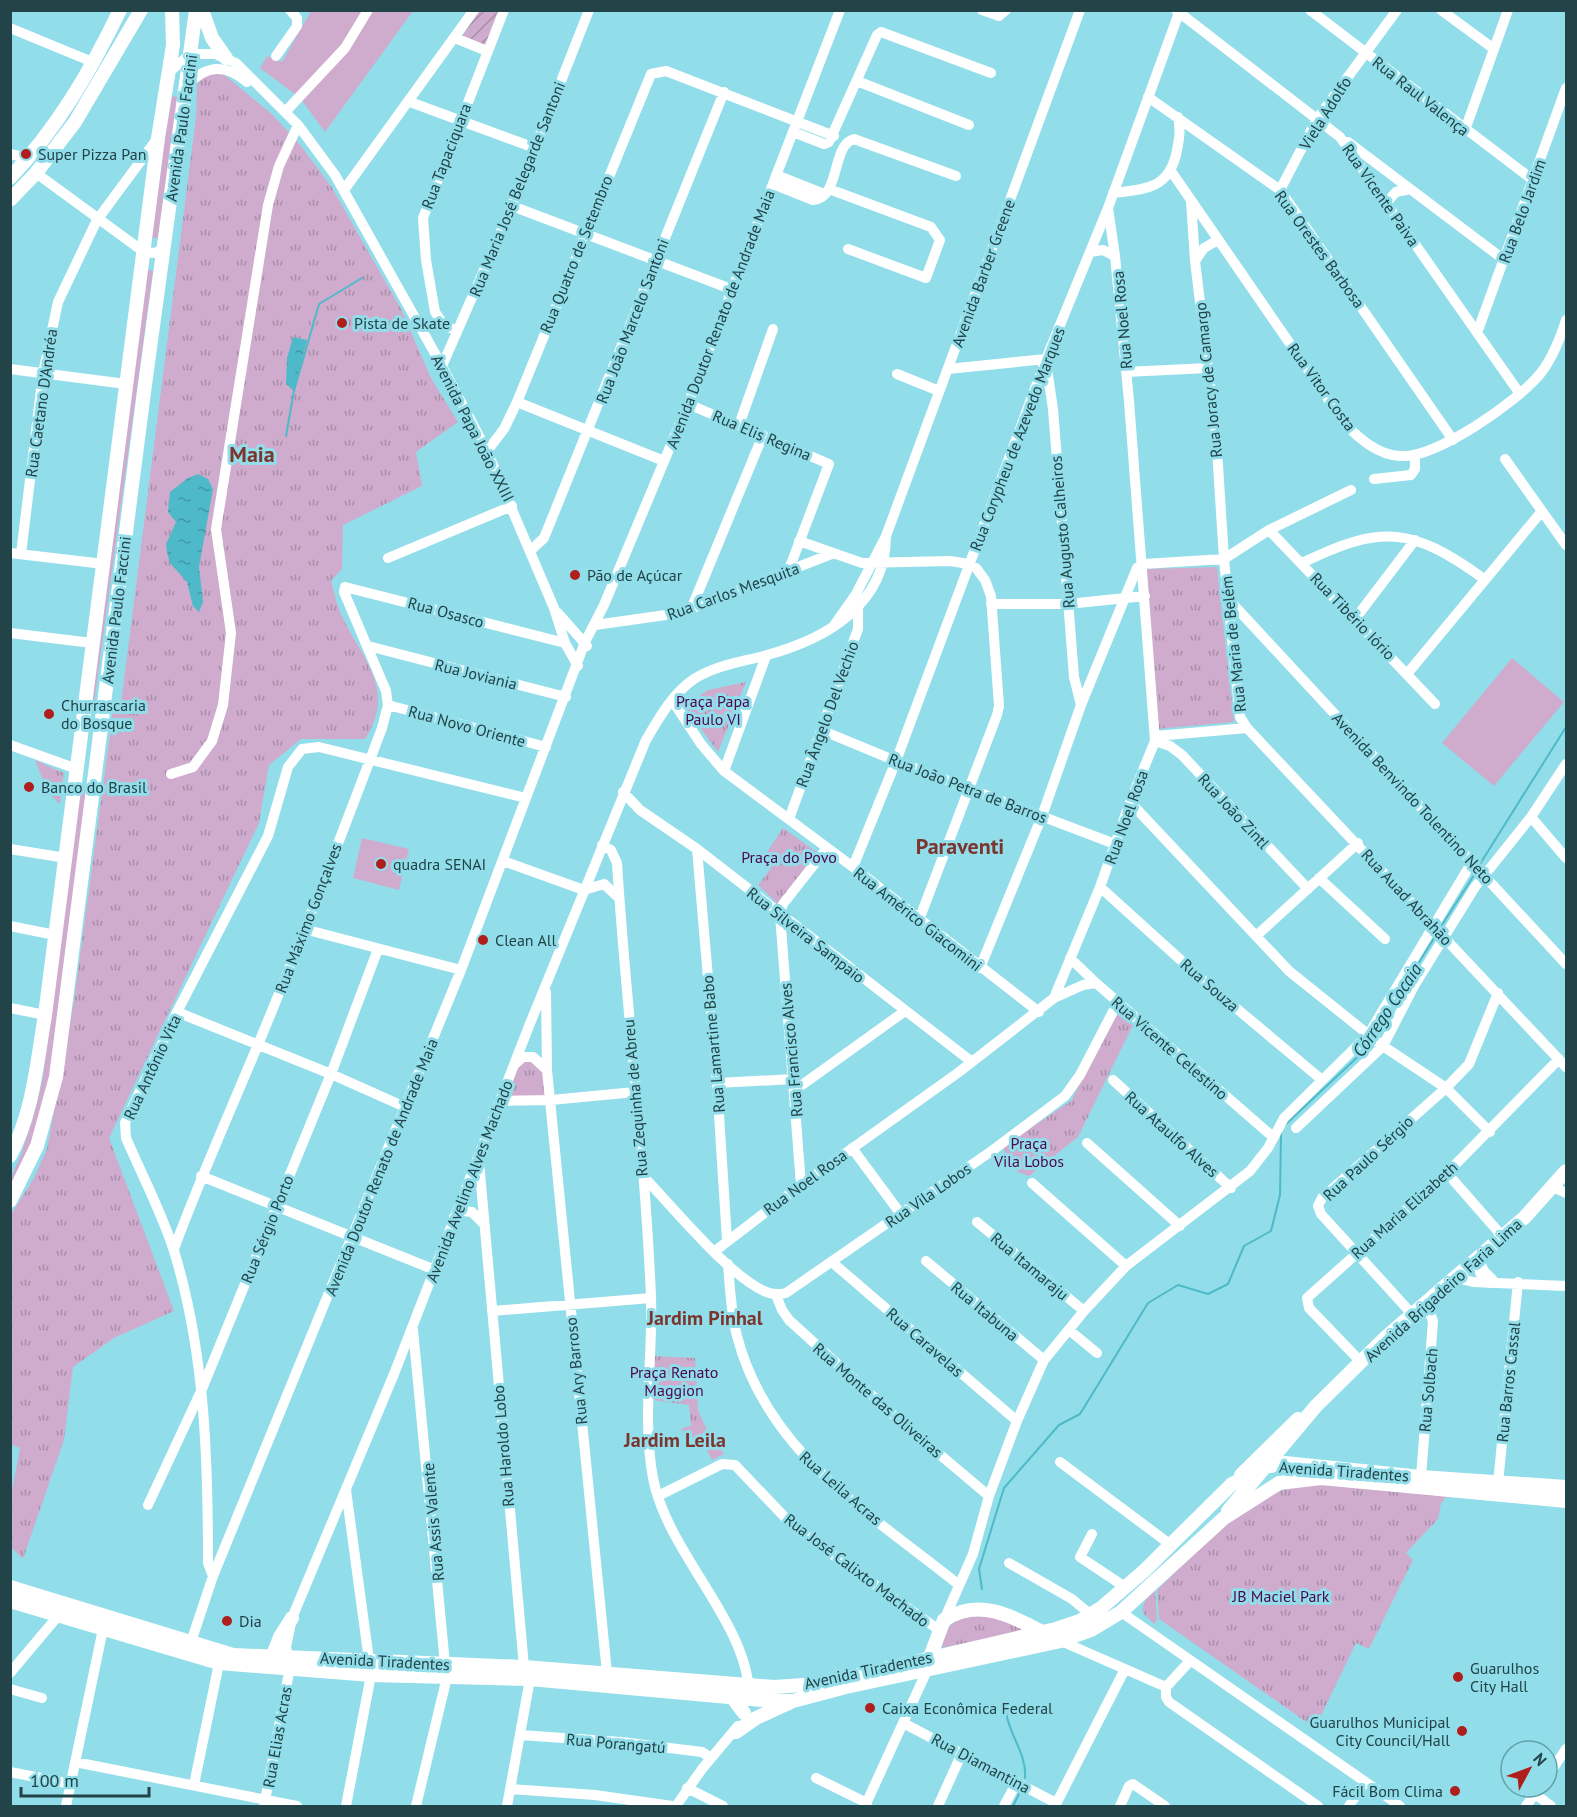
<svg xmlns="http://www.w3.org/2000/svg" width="1577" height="1817" viewBox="0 0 1577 1817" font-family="'PT Sans',sans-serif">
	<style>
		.grass { fill: #cfaccd }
		.park { fill: url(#park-tufts) }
		.garden { fill: url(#garden-furrows) }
		.water { fill: url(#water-ripples) }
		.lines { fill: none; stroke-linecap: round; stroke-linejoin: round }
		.stream { stroke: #4eb9c8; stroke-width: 2 }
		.minor { stroke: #fff; stroke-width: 10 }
		.major { stroke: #fff; stroke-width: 14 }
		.poi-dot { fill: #af1e1c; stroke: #91deea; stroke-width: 2 }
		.labels { text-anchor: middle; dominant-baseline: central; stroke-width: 6; stroke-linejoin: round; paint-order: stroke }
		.street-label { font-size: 16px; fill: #224347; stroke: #91deea }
		.poi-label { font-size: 16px; fill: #224347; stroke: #91deea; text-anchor: start }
		.park-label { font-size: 16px; fill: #4d074e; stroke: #91deea }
		.water-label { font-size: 18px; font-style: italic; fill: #19494f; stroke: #91deea }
		.quarter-label { font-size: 20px; font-weight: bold; fill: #7b352e; stroke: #91deea }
		.district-label { font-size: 22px; font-weight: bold; fill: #7b352e; stroke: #91deea }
	</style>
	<defs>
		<pattern id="park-tufts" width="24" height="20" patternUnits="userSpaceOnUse" patternTransform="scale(1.5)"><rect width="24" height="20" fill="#cfaccd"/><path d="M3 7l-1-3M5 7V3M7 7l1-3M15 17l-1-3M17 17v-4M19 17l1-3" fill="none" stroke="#a88ea8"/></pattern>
		<pattern id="garden-furrows" width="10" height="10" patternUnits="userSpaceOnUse" patternTransform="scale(1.5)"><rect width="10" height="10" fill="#cfaccd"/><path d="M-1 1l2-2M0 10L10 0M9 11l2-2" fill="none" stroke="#a88ea8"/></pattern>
		<pattern id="water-ripples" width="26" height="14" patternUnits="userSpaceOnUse" patternTransform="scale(1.5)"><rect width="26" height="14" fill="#4eb9c8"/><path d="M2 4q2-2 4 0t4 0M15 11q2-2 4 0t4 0" fill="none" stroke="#4098a4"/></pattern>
	</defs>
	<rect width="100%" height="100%" fill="#91deea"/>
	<path class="grass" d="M311,11H413L325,132L300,98L260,68L267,56L282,62Z
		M170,96L178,97L159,238H151Z
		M146,269L153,271L93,710L88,692Z
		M1512,658L1564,702L1494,786L1442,743Z
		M81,785L88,787L50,1077C42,1116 30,1152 11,1187C11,1172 17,1166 22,1152C30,1127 38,1102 43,1076Z
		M362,838L409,849L399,890L353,878Z"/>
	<path class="park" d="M221,72L273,115L301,146L331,186L401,309L431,378L458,422L416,452L422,486L343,525L342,569L331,581C334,591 336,602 340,612C360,657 398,688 365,739H301L269,765L259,823L109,1138L174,1311L114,1338L73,1367L64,1440L23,1559L10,1546L11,1496L20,1448L10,1444V1216L34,1178L47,1149L74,1001L113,711L121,703L196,117L197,84L207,74Z
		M1217,567L1234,722L1157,729L1146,569Z
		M746,682L718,752L688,711L689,703L708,690Z
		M35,760L64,773L60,804L48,793Z
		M783,828L818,853L779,905L758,885L771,868L763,858Z
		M1116,1013L1133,1025L1078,1137L1029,1176L1018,1172L1002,1147L1071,1101Z
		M533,1060L542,1065L549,1100H505L515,1071L521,1062Z
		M654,1356L695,1358L698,1410L709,1435L724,1454L712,1460L701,1439L697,1437L684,1439L682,1428L691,1426L689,1405L653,1400Z
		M1309,1483L1449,1494L1441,1503L1438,1519L1406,1553L1413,1560L1369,1649L1356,1643L1315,1728L1159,1619L1157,1590C1199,1550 1250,1491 1309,1483Z
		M1155,1591L1157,1620L1154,1624L1143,1613C1142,1602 1147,1598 1155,1591Z
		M993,1616L1020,1626L1023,1631L942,1648C946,1614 966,1617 993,1616Z"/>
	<path class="garden" d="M479,11H502L486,48L461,38Z"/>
	<path class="water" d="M293,337L307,340L294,391L286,384L287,358Z
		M198,474L208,479L213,489L199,567L203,602L199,612L193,606L187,582L170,563L167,552L166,544L176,522L168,512L170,492L188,478Z"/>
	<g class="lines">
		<path class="stream" d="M286,436L294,391L319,304L362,278
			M1480,864L1566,727
			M1440,928L1476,872
			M1394,1002L1436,935
			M1286,1124L1364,1051L1371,1040
			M982,1589L979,1569L1004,1488L1059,1425L1080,1414L1148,1303L1178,1285L1208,1294L1228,1284L1244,1246L1271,1231L1280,1195L1281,1134
			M1006,1712C1009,1735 1027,1754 1025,1778
			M1013,1806L1019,1794"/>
		<path class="minor" d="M982,10L999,16L1006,10
			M1176,10L1340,137L1520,394
			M1310,10L1533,180
			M1441,10L1494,49
			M10,28L95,63
			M455,38L487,51
			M276,56L297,26V18L290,10
			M170,71L191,54H215L236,63L298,125L335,175L442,366L487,451L554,608L565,643L578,666
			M857,81L969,125
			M186,86C206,65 225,63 247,82
			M1148,97L1280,190L1453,440
			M410,102L535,148
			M286,111L345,48L368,10
			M1465,130L1508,10
			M793,132L824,144L829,142L877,35L881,32L991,73
			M1348,142L1503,259
			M10,154L28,158
			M1171,171L1346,425C1360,439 1378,455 1400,456C1436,459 1518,401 1540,374C1553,358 1560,339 1566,320
			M36,173L144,252L155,253L164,248
			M776,175L824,194
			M773,184L813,200C841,198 831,145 854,139L956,176
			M829,189L931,227L940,240L926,278L848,249
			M344,190L474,10
			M1280,190L1317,119L1397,10
			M1113,193C1144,189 1167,190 1176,155C1179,141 1181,131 1178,117
			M1191,201L1195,261L1216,434L1224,559L1240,717L1247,728L1566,1067
			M1386,203L1396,192L1410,189
			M512,206L731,289
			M1090,252L1103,250L1115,256
			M1195,261L1204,248L1218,240
			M457,331L444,325L435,312L426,260L423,218L504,10
			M1477,333L1566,88
			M1046,362L1053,409L1074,677L1081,705
			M442,366L512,206L589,10
			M10,369L126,384
			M948,369L1046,359
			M1126,372L1208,368
			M897,374L939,391
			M517,402L664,461
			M688,404L829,464L788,572
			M739,425L773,329
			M487,451L504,429L517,402L651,74L666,71L834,136
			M1505,459L1566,545
			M1374,479L1411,475L1415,469V456
			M1269,530L1435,704
			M799,541L862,563L950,561L969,564L976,568L985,580L991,596L999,706L997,715L919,920
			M530,551L544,538L724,92
			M10,553L104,564
			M21,554L43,373L58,302L97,220L157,139
			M388,558L512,506
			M1302,563C1382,524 1412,527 1484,579
			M1230,601L1566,964
			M991,604H1068L1145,596
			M692,607L763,435
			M558,613L587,646
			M1355,619L1415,540
			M835,624L856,594L886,536L1080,10
			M595,625L680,613L834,553
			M10,633L92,643
			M368,646L566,697
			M1407,674L1542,511
			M672,700L701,744L724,771L853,867L1039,1012
			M388,705L546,747
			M821,730L896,761L1115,844
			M1156,736L1247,728
			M1155,741L1170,746L1182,755L1308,889
			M10,745L77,769
			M724,771L766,656
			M171,774L193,767L212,741L223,705L231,633L216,529L268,205L279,166L298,125
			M623,792L640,810L697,849L972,1062
			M1130,802L1289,971L1380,1044L1446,1088L1490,1132
			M1531,817L1566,858
			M789,819L858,629V608
			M602,845L611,850L617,863C626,1008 645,1152 651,1297C653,1358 642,1419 653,1478C667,1552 746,1621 749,1692
			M10,849L66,858
			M697,849L717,1083L727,1240
			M503,861L584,890
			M853,867L896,761L1046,359L1108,208L1180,10
			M1319,878L1385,939
			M1100,887L1205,982L1322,1080
			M584,890L604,884L619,898
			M10,926L55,935
			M304,929L461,970
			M1256,936L1358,843
			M1070,958L1096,983L1273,1137
			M980,968L1042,816L1081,705L1137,568L1143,564L1224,559L1269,530L1351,490
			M546,992L547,1070L607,1673
			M1054,998L1083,985L1096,983
			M10,1008L45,1015
			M177,1012L331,1074L405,1107
			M515,1064L523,1057H533L547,1070
			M1113,1080L1231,1188
			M717,1083L794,1079
			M795,1090L905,1011
			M500,1101L551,1100L635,1092
			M1296,1128L1383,1046L1414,986L1475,887L1531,817L1566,764
			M1087,1143L1180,1226
			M852,1148L900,1213
			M479,1162L524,1667
			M1447,1173L1503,1237
			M642,1175C672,1206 727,1274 764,1291C772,1295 778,1295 786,1293L993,1150L1065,1096L1080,1075L1118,1002
			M201,1176L435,1270
			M1032,1183L1126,1266
			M801,1185L780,915L783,904L827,848
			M1553,1187L1566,1193
			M454,1217L464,1211L472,1212L483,1223
			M977,1222L1084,1311
			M174,1249C199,1181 229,1114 257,1047C301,942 342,834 382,728L388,705L386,691L344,592L345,587L565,643
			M715,1251L801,1185L959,1072L1054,998L1100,887L1130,802L1155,741L1129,401L1115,256L1108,208
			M926,1261L1044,1360
			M833,1263L1017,1421
			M728,1264C730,1288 731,1313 737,1336C767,1453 872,1515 959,1585
			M1457,1278L1473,1282L1566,1286
			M776,1295L782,1310L789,1320L900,1421L989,1496
			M492,1311L651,1298
			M1412,1314L1321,1214L1318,1206L1322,1198L1446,1088L1469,1064L1498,993
			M413,1330L445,1664
			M1069,1330L1097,1353
			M1361,1362L1309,1308L1307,1298L1447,1173L1559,1059
			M1060,1462L1171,1545
			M1421,1477L1433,1321L1426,1304
			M1498,1483L1518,1282
			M658,1496L722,1464L735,1465L795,1528L939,1630
			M148,1505L202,1389L331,1074L378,949
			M1092,1534L1080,1557L1125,1587
			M1009,1563L1072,1599L1091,1615
			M213,1576L208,1563C208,1458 205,1352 174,1251C162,1213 142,1175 126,1138L125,1123L177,1012L268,836L288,767L302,749L319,747L526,798
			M1121,1612L1400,1806
			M944,1620L973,1554L989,1496L1017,1421L1044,1360L1084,1311L1126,1266L1250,1171L1268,1148L1284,1118L1368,1035L1472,862
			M1061,1641L1166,1687
			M189,1648L213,1576L461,970L585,642L604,605L688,404L840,10
			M10,1673L58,1616
			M1166,1687V1697L1169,1702L1318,1806
			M1166,1687L1189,1662
			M10,1689L42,1698
			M905,1724L1056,1803
			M520,1735L621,1742L702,1752L711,1758
			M75,1762L297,1806
			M10,1772L71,1784
			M1547,1777L1566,1749
			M816,1778L867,1803
			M194,1785L219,1663
			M687,1788L723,1806
			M510,1789L595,1795L672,1806
			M1535,1794L1551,1806
			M66,1806L103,1629
			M264,1806L290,1667L286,1647L292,1618L394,1374L529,1026L646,740C659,718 672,694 694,679C716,665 742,662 767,655C826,639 886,605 886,536
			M346,1806L371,1675L346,1490
			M416,1806L447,1677
			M507,1806L530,1679
			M676,1806L702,1769L738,1726
			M865,1806L930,1664
			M938,1806L962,1753
			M1004,1806L1017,1782
			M1055,1806L1125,1669
			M1120,1806L1129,1786L1133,1784L1165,1806
			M1349,1806L1365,1782
			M1526,1806L1540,1787"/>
		<path class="major" d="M202,10L212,38L226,58
			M10,178C58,127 90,72 120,10
			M10,200L36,173L75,122L141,10
			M10,1156C33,1113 37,1062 45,1015L158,138L173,45L172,10
			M10,1201L37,1146L56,1077L144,392L196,10
			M1477,1260L1482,1272L1491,1281
			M1241,1475L1298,1419
			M1228,1511L1316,1406L1386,1337L1525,1217L1566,1171
			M10,1587L233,1655L524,1667L774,1687L819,1684L1056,1629L1080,1621L1101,1608L1144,1571L1232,1484L1265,1467L1285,1463L1421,1477L1566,1487
			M10,1601L219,1663L371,1675L530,1679L772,1701H793L846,1687L1061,1641L1091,1630L1121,1612L1224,1518L1279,1483L1321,1478L1566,1501
			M272,1657L280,1637L292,1618
			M930,1657L944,1620C978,1598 1011,1615 1042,1632
			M729,1693L744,1713
			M736,1732L756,1718L789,1703"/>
	</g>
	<g class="poi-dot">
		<circle cx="26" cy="154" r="6"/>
		<circle cx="342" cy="323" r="6"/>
		<circle cx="575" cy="575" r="6"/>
		<circle cx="49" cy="714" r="6"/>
		<circle cx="29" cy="787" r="6"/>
		<circle cx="381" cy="864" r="6"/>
		<circle cx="483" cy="940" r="6"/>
		<circle cx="227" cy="1621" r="6"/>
		<circle cx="1458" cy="1677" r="6"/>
		<circle cx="870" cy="1708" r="6"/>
		<circle cx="1462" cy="1731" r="6"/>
		<circle cx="1455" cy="1791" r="6"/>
	</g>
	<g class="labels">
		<g class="street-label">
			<text transform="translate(1421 96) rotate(38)">Rua Raul Valença</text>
			<text transform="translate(1325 113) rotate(-58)">Viela Adolfo</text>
			<text transform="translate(181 128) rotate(-82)">Avenida Paulo Faccini</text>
			<text transform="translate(446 156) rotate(-69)">Rua Tapaciquara</text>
			<text transform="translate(517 189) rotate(-68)">Rua Maria José Belegarde Santoni</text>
			<text transform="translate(1381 195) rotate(55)">Rua Vicente Paiva</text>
			<text transform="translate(1522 211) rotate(-70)">Rua Belo Jardim</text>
			<text transform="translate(1320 249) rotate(54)">Rua Orestes Barbosa</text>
			<text transform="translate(576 254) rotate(-68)">Rua Quatro de Setembro</text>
			<text transform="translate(983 273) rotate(-70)">Avenida Barber Greene</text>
			<text transform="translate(720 319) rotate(-69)">Avenida Doutor Renato de Andrade Maia</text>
			<text transform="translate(1122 320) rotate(-95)">Rua Noel Rosa</text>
			<text transform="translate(632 321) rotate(-69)">Rua João Marcelo Santoni</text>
			<text transform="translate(1208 380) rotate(-96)">Rua Joracy de Camargo</text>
			<text transform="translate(1322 387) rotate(54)">Rua Vitor Costa</text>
			<text transform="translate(41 403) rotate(-82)">Rua Caetano D'Andréa</text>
			<text transform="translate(473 428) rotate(63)">Avenida Papa João XXIII</text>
			<text transform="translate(762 435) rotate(23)">Rua Elis Regina</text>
			<text transform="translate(1017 439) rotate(-69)">Rua Corypheu de Azevedo Marques</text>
			<text transform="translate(1062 532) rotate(-95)">Rua Augusto Calheiros</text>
			<text transform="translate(733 591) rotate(-20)">Rua Carlos Mesquita</text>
			<text transform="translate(116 610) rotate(-83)">Avenida Paulo Faccini</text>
			<text transform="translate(446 612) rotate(15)">Rua Osasco</text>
			<text transform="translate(1353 616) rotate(46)">Rua Tibério Iório</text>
			<text transform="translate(1233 644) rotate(-96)">Rua Maria de Belém</text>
			<text transform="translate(476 674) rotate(14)">Rua Joviania</text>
			<text transform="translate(827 714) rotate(-70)">Rua Ângelo Del Vechio</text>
			<text transform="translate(467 726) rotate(15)">Rua Novo Oriente</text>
			<text transform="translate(968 788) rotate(21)">Rua João Petra de Barros</text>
			<text transform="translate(1413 798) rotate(47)">Avenida Benvindo Tolentino Neto</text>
			<text transform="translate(1234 811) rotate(47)">Rua João Zintl</text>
			<text transform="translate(1126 817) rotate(-70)">Rua Noel Rosa</text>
			<text transform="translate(1407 897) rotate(47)">Rua Auad Abrahão</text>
			<text transform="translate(308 918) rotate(-69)">Rua Máximo Gonçalves</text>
			<text transform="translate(918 919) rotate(38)">Rua Américo Giacomini</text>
			<text transform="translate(806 935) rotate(38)">Rua Silveira Sampaio</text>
			<text transform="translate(1210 985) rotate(41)">Rua Souza</text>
			<text transform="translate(713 1044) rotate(-95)">Rua Lamartine Babo</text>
			<text transform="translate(1170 1048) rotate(41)">Rua Vicente Celestino</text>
			<text transform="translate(791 1050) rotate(-95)">Rua Francisco Alves</text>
			<text transform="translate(152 1067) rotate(-65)">Rua Antônio Vita</text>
			<text transform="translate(635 1098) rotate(-95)">Rua Zequinha de Abreu</text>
			<text transform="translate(1172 1134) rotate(42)">Rua Ataulfo Alves</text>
			<text transform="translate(1368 1158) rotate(-43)">Rua Paulo Sérgio</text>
			<text transform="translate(381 1167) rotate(-68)">Avenida Doutor Renato de Andrade Maia</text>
			<text transform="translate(469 1181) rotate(-69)">Avenida Avelino Alves Machado</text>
			<text transform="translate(805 1182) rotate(-36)">Rua Noel Rosa</text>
			<text transform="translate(928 1195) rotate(-35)">Rua Vila Lobos</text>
			<text transform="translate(1404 1210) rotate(-42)">Rua Maria Elizabeth</text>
			<text transform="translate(267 1229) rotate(-68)">Rua Sérgio Porto</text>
			<text transform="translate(1030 1266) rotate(40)">Rua Itamaraju</text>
			<text transform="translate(1443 1290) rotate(-42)">Avenida Brigadeiro Faria Lima</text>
			<text transform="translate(985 1311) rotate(40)">Rua Itabuna</text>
			<text transform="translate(925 1342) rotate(41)">Rua Caravelas</text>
			<text transform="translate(576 1371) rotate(-96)">Rua Ary Barroso</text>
			<text transform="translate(1508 1382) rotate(-84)">Rua Barros Cassal</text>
			<text transform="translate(1428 1390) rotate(-85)">Rua Solbach</text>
			<text transform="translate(878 1400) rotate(41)">Rua Monte das Oliveiras</text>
			<text transform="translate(503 1446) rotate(-95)">Rua Haroldo Lobo</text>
			<text transform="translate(1344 1471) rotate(4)">Avenida Tiradentes</text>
			<text transform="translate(841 1488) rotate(41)">Rua Leila Acras</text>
			<text transform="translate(433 1522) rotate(-95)">Rua Assis Valente</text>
			<text transform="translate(857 1570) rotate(37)">Rua José Calixto Machado</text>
			<text transform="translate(385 1661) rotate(3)">Avenida Tiradentes</text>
			<text transform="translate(868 1670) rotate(-12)">Avenida Tiradentes</text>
			<text transform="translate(277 1737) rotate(-80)">Rua Elias Acras</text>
			<text transform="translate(616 1743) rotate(5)">Rua Porangatú</text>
			<text transform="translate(981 1763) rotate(28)">Rua Diamantina</text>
		</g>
		<g class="poi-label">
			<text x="38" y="154">Super Pizza Pan</text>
			<text x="354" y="323">Pista de Skate</text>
			<text x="587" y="575">Pão de Açúcar</text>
			<text x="61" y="705">Churrascaria<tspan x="61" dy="18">do Bosque</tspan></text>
			<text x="41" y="787">Banco do Brasil</text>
			<text x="393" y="864">quadra SENAI</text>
			<text x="495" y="940">Clean All</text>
			<text x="239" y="1621">Dia</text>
			<text x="1470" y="1668">Guarulhos<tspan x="1470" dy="18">City Hall</tspan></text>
			<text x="882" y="1708">Caixa Econômica Federal</text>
			<text x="1450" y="1722" text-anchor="end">Guarulhos Municipal<tspan x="1450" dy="18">City Council/Hall</tspan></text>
			<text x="1443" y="1791" text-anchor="end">Fácil Bom Clima</text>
		</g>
		<g class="park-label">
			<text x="713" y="701">Praça Papa<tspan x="713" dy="18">Paulo VI</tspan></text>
			<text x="789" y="857">Praça do Povo</text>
			<text x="1029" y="1143">Praça<tspan x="1029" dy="18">Vila Lobos</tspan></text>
			<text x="674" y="1372">Praça Renato<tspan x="674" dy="18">Maggion</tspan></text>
			<text x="1281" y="1596">JB Maciel Park</text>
		</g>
		<g class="water-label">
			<text transform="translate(1387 1010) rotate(-56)">Córrego Cocaia</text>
		</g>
		<g class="quarter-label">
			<text x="705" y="1318">Jardim Pinhal</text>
			<text x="675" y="1440">Jardim Leila</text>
		</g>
		<g class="district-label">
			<text x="252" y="454">Maia</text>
			<text x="960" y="846">Paraventi</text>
		</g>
	</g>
	<rect width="1577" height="1817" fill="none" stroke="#224347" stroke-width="24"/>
	<g transform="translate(1529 1769) rotate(49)"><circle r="28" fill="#91deea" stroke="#65a0a9" stroke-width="1.5"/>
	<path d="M0-4.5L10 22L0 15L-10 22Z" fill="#af1e1c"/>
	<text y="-9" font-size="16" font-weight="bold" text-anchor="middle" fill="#224347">N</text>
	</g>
	<path d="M21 1787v9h128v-9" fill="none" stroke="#224347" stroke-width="3"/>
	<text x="30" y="1787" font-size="18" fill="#224347" stroke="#91deea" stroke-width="4.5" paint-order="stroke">100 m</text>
</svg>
